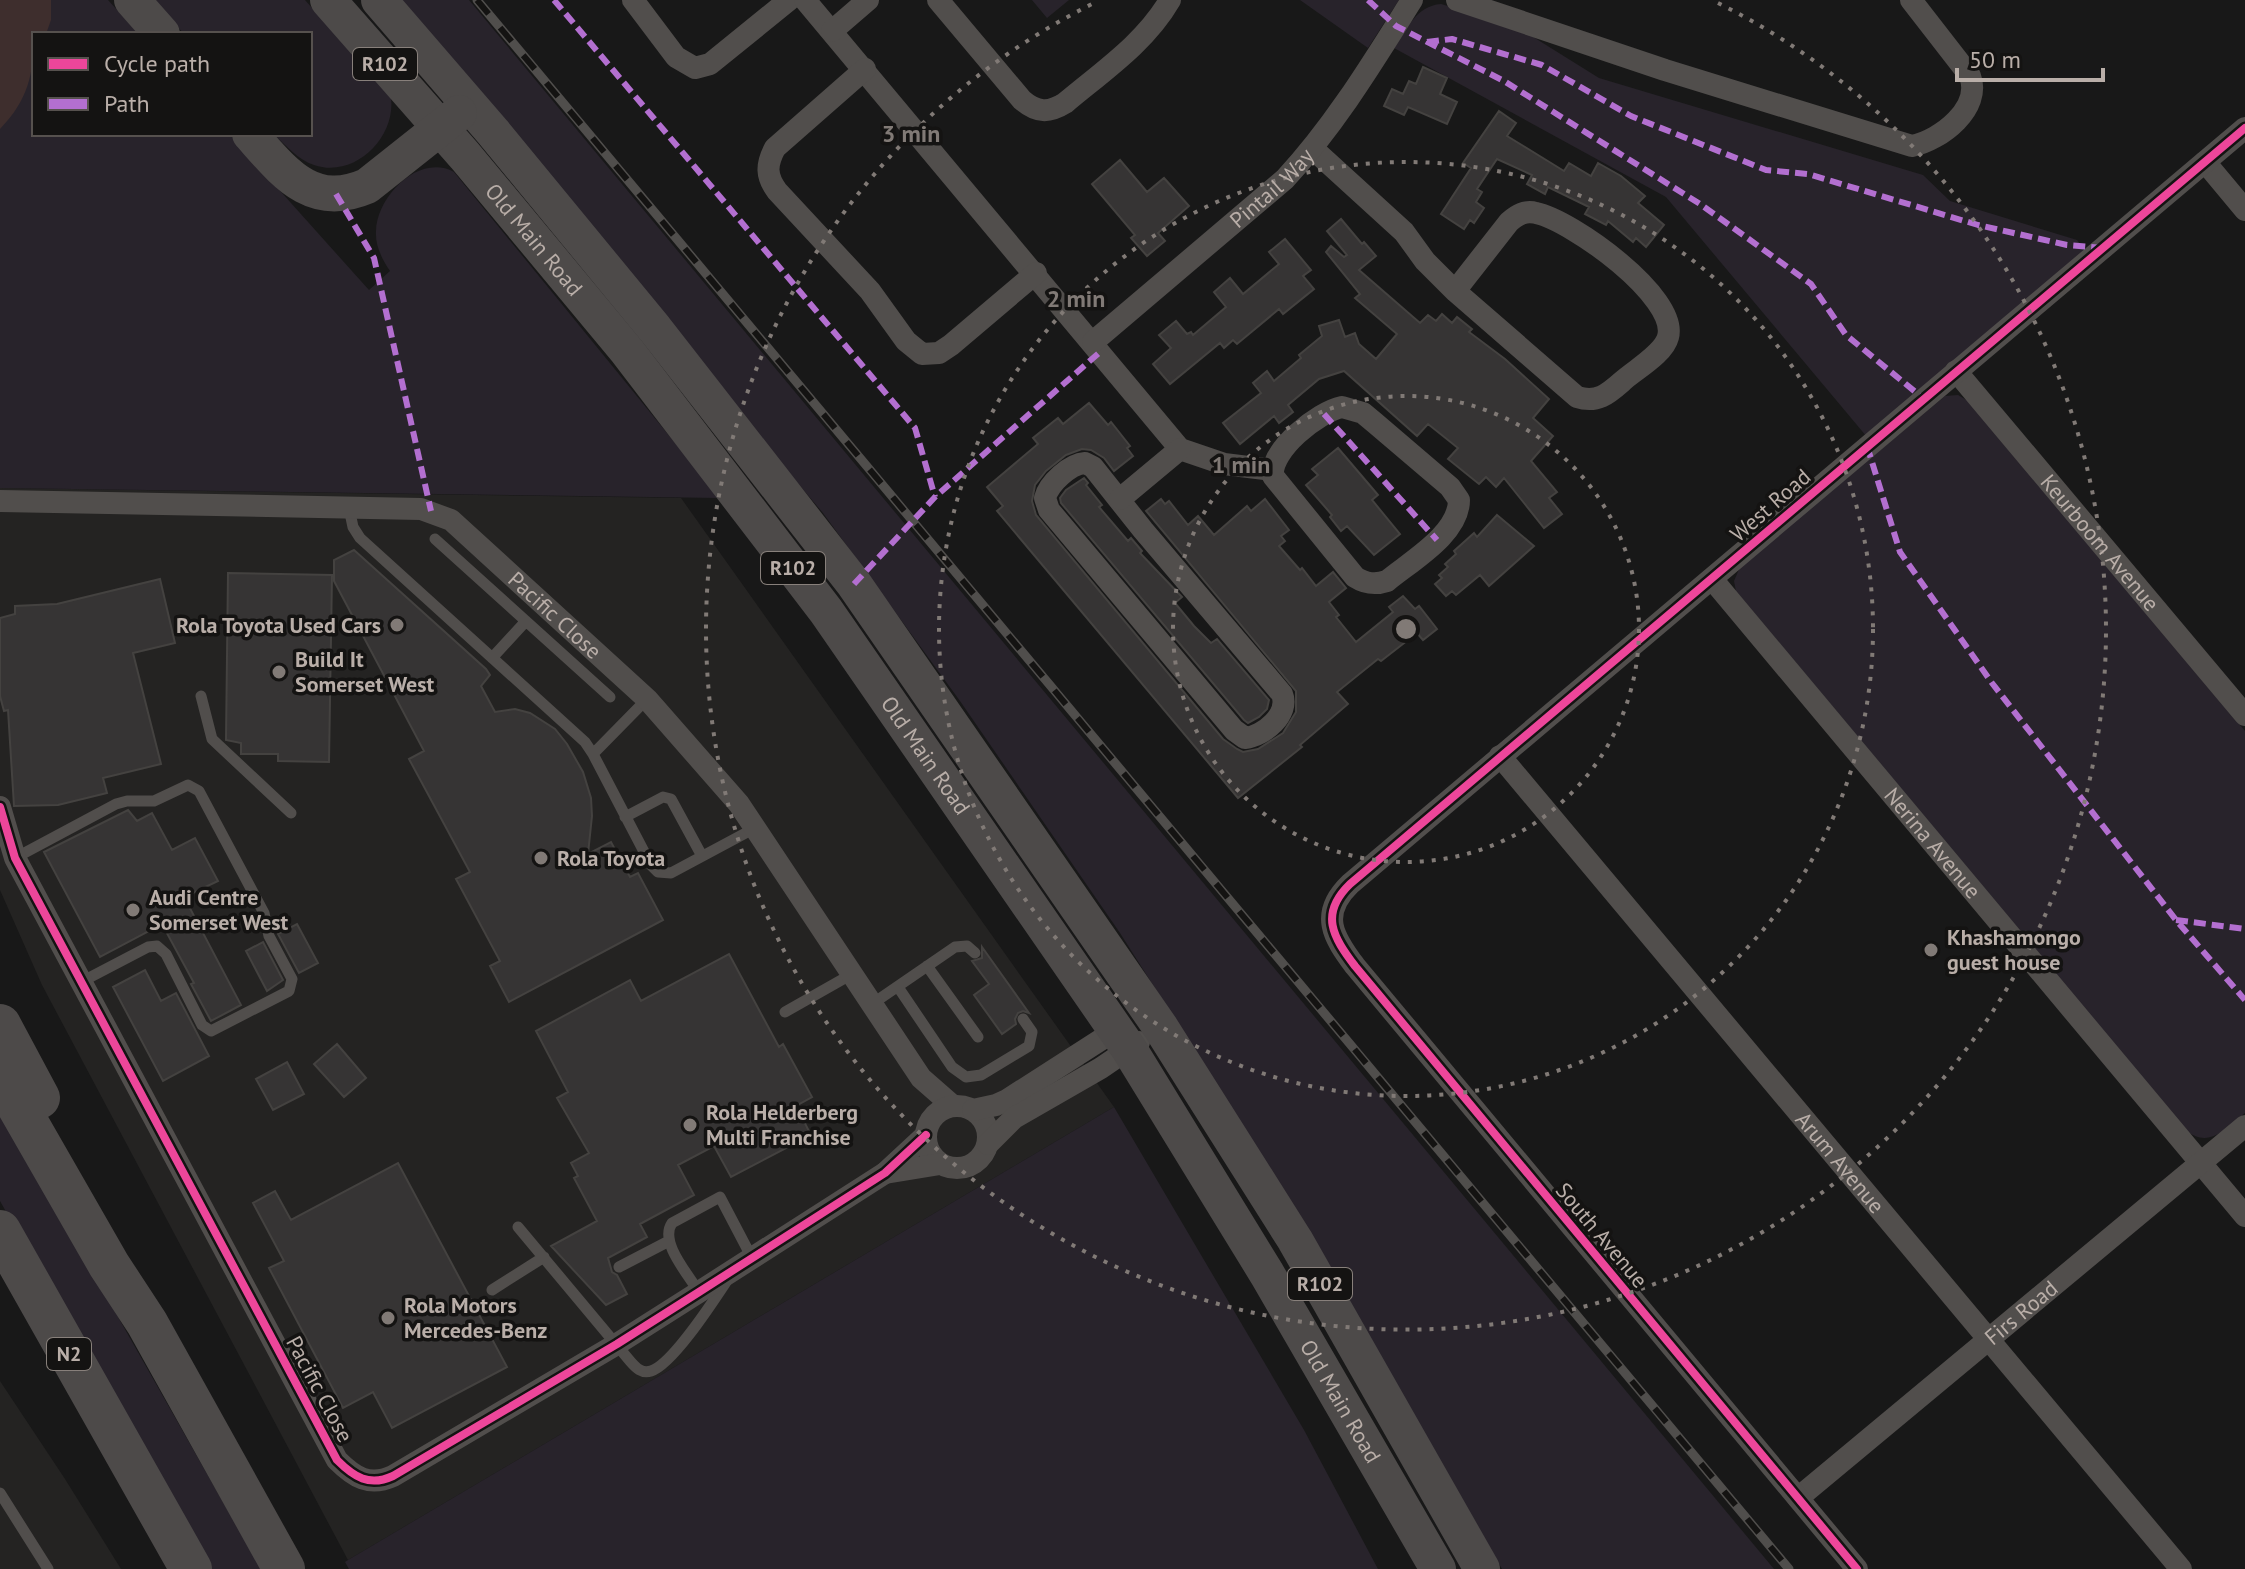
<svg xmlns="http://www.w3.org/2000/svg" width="2245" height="1569" viewBox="0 0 2245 1569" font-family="'PT Sans',sans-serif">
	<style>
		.built { fill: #242322 }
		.green { fill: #28232b }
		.water { fill: #3e2e2d }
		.building { fill: #363434; stroke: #444240; stroke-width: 2 }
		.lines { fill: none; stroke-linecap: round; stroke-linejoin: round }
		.lane { stroke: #514e4c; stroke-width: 11 }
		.street { stroke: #514e4c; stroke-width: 22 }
		.primary { stroke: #4d4a49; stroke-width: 36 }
		.highway { stroke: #4d4a49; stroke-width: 42 }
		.rail-casing { stroke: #504e4c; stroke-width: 9 }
		.rail { stroke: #141312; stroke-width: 6; stroke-dasharray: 18; stroke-linecap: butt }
		.quiet { stroke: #b36fd0; stroke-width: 6; stroke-dasharray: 12 6; stroke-linecap: butt }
		.cycleway-casing { stroke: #141312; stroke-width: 13 }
		.cycleway { stroke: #ed469a; stroke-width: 8 }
		.ring { fill: none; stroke: #817a76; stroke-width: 4; stroke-dasharray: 4 8 }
		.poi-dot { fill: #817a76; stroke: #141312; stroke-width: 3 }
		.labels { text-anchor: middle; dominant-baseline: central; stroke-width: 7; stroke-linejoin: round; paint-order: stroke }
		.shield { fill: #141312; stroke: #88807b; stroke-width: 2 }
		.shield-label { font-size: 20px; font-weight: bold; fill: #b9aea8 }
		.street-label { font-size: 22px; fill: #b9aea8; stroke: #141312 }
		.poi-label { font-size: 22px; font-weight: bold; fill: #b9aea8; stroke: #141312; text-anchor: start }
		.centre { fill: #817a76; stroke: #141312; stroke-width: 4 }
		.ring-label { font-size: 24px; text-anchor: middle; font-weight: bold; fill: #817a76; stroke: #141312; stroke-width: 7; stroke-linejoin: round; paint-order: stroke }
	</style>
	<rect width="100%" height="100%" fill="#181818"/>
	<path class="built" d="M0,488L681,498L1114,1107L348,1560L42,985L0,890Z
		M0,1381L65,1479L121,1569H0Z"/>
	<path class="green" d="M0,0H108L139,34H34V134H229L369,290L390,271C382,259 375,246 376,231C377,196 419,153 454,172L720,498L0,488Z
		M154,0H305L391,98C396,138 354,179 314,165C298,160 286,145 273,134H310V34H184Z
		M389,0H469L1774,1569H1502L1314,1239L1120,933L960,701L823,513Z
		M1032,0H1069L1047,18Z
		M1300,0H1399L1368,48Z
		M1441,4L1517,27L1599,78L1923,175L1950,201L2077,240L2085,250L1867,437L1666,197L1394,48C1407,29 1416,6 1441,4Z
		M1958,395L1968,401L2245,731V1113C2227,1128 2209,1149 2187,1131L1736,591L1734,581L1740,567L1945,396Z
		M1114,1107L1304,1430L1378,1569H349L345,1562L348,1560Z
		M0,1109L261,1569H209L0,1201Z"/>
	<path class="water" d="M0,0H51V20L46,34H34C34,74 28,100 0,129Z"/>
	<path class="building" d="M1423,67L1447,78L1440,94L1457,102L1447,124L1408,107L1404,115L1384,106L1392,89L1403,94L1409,81L1416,84Z
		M1499,111L1516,123L1507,136L1564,171L1569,163L1591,176L1598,163L1621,176L1645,196L1638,203L1664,225L1646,247L1636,238L1633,242L1608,221L1606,225L1585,214L1589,207L1548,187L1545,194L1527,184L1532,175L1497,159L1477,189L1482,192L1476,202L1484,208L1474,223L1470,220L1464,229L1441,214L1471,168L1463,163Z
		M1120,160L1147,192L1164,178L1189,206L1158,233L1165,241L1147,256L1131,238L1135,235L1092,184Z
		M1341,219L1362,244L1364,242L1376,256L1359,270L1397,303L1420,323L1428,315L1436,321L1442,314L1452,323L1457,317L1472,329L1469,332L1505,359L1549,399L1533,418L1553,436L1531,461L1557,492L1549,498L1562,514L1544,528L1504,478L1496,487L1486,477L1479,484L1448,459L1458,448L1428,424L1417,436L1344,371L1319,379L1288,405L1293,412L1279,423L1274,416L1240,444L1223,423L1261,393L1253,383L1267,371L1274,381L1301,358L1299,355L1322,336L1319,326L1339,320L1345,337L1355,333L1359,344L1376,359L1397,334L1355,298L1360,294L1326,252L1331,246L1344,257L1347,255L1327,231Z
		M1285,239L1311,270L1303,276L1314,289L1283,314L1279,309L1237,344L1233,340L1224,348L1220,343L1170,384L1153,364L1171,348L1159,335L1176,321L1187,334L1191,332L1193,335L1226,307L1214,292L1230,278L1243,294L1279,264L1269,252Z
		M1089,403L1108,425L1111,422L1130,446L1127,448L1133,456L1114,471L1104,458L1091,450L1082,449L1066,455L1046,471L1035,485L1032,501L1036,515L1223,739L1237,749L1243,752L1258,749L1283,733L1296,712V691L1146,511L1161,499L1165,504L1169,501L1188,525L1198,516L1214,535L1247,506L1251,511L1265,499L1289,530L1281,536L1285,541L1279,546L1300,570L1302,568L1316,586L1333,572L1346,588L1329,602L1339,615L1336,617L1356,642L1393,612L1389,607L1403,596L1415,609L1419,606L1437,629L1423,640L1417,633L1381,661L1378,659L1337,692L1348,704L1300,745L1302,747L1238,798L997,511L1003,506L987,487L1038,444L1033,438L1058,418L1063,424Z
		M1338,448L1378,495L1372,500L1400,534L1374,555L1347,526L1341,531L1330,517L1332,515L1306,485L1318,475L1312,469Z
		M1084,478L1088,483L1086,485L1102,505L1099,507L1128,541L1131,538L1142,551L1140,553L1182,597L1175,603L1194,626L1211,643L1217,639L1269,700L1267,709L1259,717L1248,723L1244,720L1061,503L1060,498L1066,490Z
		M1497,515L1534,546L1489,586L1480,575L1456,595L1452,591L1446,596L1435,584L1442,578L1439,575L1448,567L1445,564L1456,554L1454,551L1474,533L1477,537Z
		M354,550L486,669L490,675L481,686L495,712L515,709L530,713L555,729L567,744L583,772L591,798L592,816L588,854L611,842L630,877L638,873L663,920L509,1002L490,966L500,961L456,879L470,872L409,759L424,751L334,581V560Z
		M228,573L332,575L329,762L278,761V754H241V743L226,740Z
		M160,579L175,643L133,653L161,764L103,778L107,793L58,805L14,806L8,710L4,711L0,696V618L15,614V606L57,604Z
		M128,810L137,821L152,813L172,850L195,838L218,881L184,897L241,1005L211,1021L191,984L194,983L162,924L100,957L44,852Z
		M297,924L318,963L299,973L278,934Z
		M263,942L283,980L267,991L246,951Z
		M982,947L1029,1013L1023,1011L1018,1013L1015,1019L1016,1024L1002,1034L974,995L989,984L972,961L982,958Z
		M729,954L779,1047L783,1044L812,1097L796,1106L811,1135L731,1177L714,1146L678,1165L694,1195L640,1224L647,1237L608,1258L612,1272L617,1275L627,1294L606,1305L551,1246L597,1221L574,1178L578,1176L571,1163L589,1153L557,1098L568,1092L536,1031L630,980L641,1001Z
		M145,970L161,1001L176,993L209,1056L163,1081L113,987Z
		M337,1044L366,1078L344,1097L314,1064Z
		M287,1062L304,1094L273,1110L256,1079Z
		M398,1163L507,1367L392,1428L373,1392L343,1408L269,1268L284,1261L253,1203L275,1191L291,1220Z"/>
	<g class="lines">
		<path class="lane" d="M349,508L353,527L360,538L585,742L593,754L647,699
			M435,539L610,697
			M492,658L526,621
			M201,696L212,739L291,813
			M593,754L651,865L658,872L671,873L755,828
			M625,817L663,797L671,799L702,856
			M15,858L116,804L127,801H154L188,785L199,791L264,913L269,936L292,979L289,991L211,1031L202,1025L166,954L157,946L148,947L81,982
			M927,966L978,1037
			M898,987L952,1067L966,1077L981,1075L1029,1046L1032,1032L1023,1019
			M872,1004L955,947L967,946L975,953
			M785,1012L852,974
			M518,1227L630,1361C636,1368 642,1374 651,1371C673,1364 714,1300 728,1279
			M619,1267L669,1241
			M492,1290L544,1257
			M699,1292C688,1274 659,1242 672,1223L720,1197L752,1258
			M0,1493L48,1569"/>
		<g class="street">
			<path d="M633,0L676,57L695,68L710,64L789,0"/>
			<path d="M805,0L1180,449L1224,464L1273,470"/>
			<path d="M938,0L1022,100C1037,113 1049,113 1065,103C1103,71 1145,43 1170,0"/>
			<path d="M1457,0L1665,70L1912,146C1941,140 1982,108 1970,76L1911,0"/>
			<path d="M832,31L868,0"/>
			<path d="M865,69L775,148C766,165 766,176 777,191L870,291L906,341L922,354L939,353L951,345L1036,273"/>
			<path d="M1313,149L1404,232L1425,261L1455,291L1577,397C1599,404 1610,392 1625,379C1638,368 1664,353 1668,337C1679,297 1571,220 1536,213C1525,210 1517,215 1509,222L1455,291"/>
			<path d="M2205,162L2245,210"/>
			<path id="s1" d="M1093,342L1285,179C1335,125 1373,62 1412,0"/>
			<path id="s2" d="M1956,371L2245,715"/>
			<path d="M1342,407L1363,413L1375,423L1450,487L1459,500C1459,534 1411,561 1387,581C1375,585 1366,584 1355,577L1273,476C1270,450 1318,412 1342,407Z"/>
			<path d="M1085,463L1093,467L1143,530L1282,694C1290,714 1264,736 1245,738L1234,730L1049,510L1045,498C1049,483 1070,464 1085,463Z"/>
			<path d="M1120,499L1180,449"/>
			<path id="s3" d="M0,501L421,509L451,520L647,699L739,804L921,1078L953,1106"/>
			<path id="s4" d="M1712,579L2245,1216"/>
			<path id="s5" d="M1500,756L2181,1569"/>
			<path d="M0,807L15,858L337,1460C354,1477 369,1487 393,1476L617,1344L699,1292L885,1173L926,1135"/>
			<circle cx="957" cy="1137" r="31"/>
			<path d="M973,1110L996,1105L1007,1100L1116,1030"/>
			<path d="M988,1144L1014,1118L1101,1068L1139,1042"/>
			<path d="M885,1173L940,1164"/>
			<path id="s6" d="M1798,1498L2245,1126"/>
			<path d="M1857,1569L1355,966C1333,937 1319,914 1350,884L2245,128"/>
		</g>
		<g class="primary">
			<path d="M132,0L162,34"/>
			<path id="s7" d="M328,0L465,156L627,351L826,611L1129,1049L1267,1274L1438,1569"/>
			<path d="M379,0L493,132L655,329L854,584L1161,1028L1295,1240L1482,1569"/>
			<path d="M250,134C284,172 311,210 367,186L459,113"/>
		</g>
		<path class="highway" d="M0,1025L39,1098
			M0,1075L109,1265L147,1323L284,1569
			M0,1231L191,1569"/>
		<defs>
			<path id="rail" d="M477,0L1789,1569"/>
		</defs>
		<use href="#rail" class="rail-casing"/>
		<use href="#rail" class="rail"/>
		<path class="quiet" d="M554,0L915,428L935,497
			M1368,0L1396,26L1504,81L1700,204L1739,232L1811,284L1846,335L1924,399
			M1427,42L1452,39L1542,65L1631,116L1766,170L1808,174L1978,225L2067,245L2103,248
			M336,194L374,258L431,511
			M1324,414L1437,540
			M1867,446L1900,552L1992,683L2176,920L2245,1000
			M854,584L935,497L1100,352
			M2176,920L2245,929"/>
		<defs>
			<path id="cycleway" d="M0,807L15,858L337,1460C354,1477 369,1487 393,1476L617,1344L699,1292L885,1173L926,1135
				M1857,1569L1355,966C1333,937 1319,914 1350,884L2245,128"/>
		</defs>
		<use href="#cycleway" class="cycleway-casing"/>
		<use href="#cycleway" class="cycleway"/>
	</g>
	<g class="ring">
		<circle cx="1406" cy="629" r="233"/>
		<circle cx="1406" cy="629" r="467"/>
		<path d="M1718 3A700 700 0 1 1 1094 3"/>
	</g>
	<g class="poi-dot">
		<circle cx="397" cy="625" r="8"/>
		<circle cx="279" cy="672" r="8"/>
		<circle cx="541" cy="858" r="8"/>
		<circle cx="133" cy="910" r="8"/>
		<circle cx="1931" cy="950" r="8"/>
		<circle cx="690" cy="1125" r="8"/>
		<circle cx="388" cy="1318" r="8"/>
	</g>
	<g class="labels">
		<g class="shield">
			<rect x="353" y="48" width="64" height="32" rx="6"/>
			<rect x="761" y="552" width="64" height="32" rx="6"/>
			<rect x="1288" y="1268" width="64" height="32" rx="6"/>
			<rect x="47" y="1338" width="44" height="32" rx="6"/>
		</g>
		<g class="shield-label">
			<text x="385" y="64">R102</text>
			<text x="793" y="568">R102</text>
			<text x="1320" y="1284">R102</text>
			<text x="69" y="1354">N2</text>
		</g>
		<g class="street-label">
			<text stroke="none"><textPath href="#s1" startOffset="236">Pintail Way</textPath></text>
			<text stroke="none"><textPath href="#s7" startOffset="316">Old Main Road</textPath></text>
			<text transform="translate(1770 505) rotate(-41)">West Road</text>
			<text stroke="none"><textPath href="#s2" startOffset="224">Keurboom Avenue</textPath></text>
			<text stroke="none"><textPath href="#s3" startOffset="594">Pacific Close</textPath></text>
			<text stroke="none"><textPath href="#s7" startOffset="964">Old Main Road</textPath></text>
			<text stroke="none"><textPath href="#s4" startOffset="344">Nerina Avenue</textPath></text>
			<text stroke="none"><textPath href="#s5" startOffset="530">Arum Avenue</textPath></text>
			<text transform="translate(1602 1235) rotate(50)">South Avenue</text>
			<text stroke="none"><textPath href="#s6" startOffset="290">Firs Road</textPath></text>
			<text transform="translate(320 1389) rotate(62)">Pacific Close</text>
			<text stroke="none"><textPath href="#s7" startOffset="1732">Old Main Road</textPath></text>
		</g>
		<g class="poi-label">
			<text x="381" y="625" text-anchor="end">Rola Toyota Used Cars</text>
			<text x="295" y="659">Build It<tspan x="295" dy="25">Somerset West</tspan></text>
			<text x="557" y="858">Rola Toyota</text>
			<text x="149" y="897">Audi Centre<tspan x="149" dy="25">Somerset West</tspan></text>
			<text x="1947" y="937">Khashamongo<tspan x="1947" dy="25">guest house</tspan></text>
			<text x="706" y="1112">Rola Helderberg<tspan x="706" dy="25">Multi Franchise</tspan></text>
			<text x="404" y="1305">Rola Motors<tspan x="404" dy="25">Mercedes-Benz</tspan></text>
		</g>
	</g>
	<circle cx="1406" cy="629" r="12" class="centre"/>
	<g class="ring-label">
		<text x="911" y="142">3 min</text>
		<text x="1076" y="307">2 min</text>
		<text x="1241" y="473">1 min</text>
	</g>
	<rect x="32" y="32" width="280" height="104" fill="#141312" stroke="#56514e" stroke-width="2"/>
	<rect x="48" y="58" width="40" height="12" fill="#ed469a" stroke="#56514e" stroke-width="2"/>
	<text x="104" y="72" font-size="24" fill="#b9aea8">Cycle path</text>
	<rect x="48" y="98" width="40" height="12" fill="#b36fd0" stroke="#56514e" stroke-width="2"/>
	<text x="104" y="112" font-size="24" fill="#b9aea8">Path</text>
	<path d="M1957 68v12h146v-12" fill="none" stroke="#b9aea8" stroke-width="4"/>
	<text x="1969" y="68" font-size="24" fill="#b9aea8" stroke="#141312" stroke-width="6" paint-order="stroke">50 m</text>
</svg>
